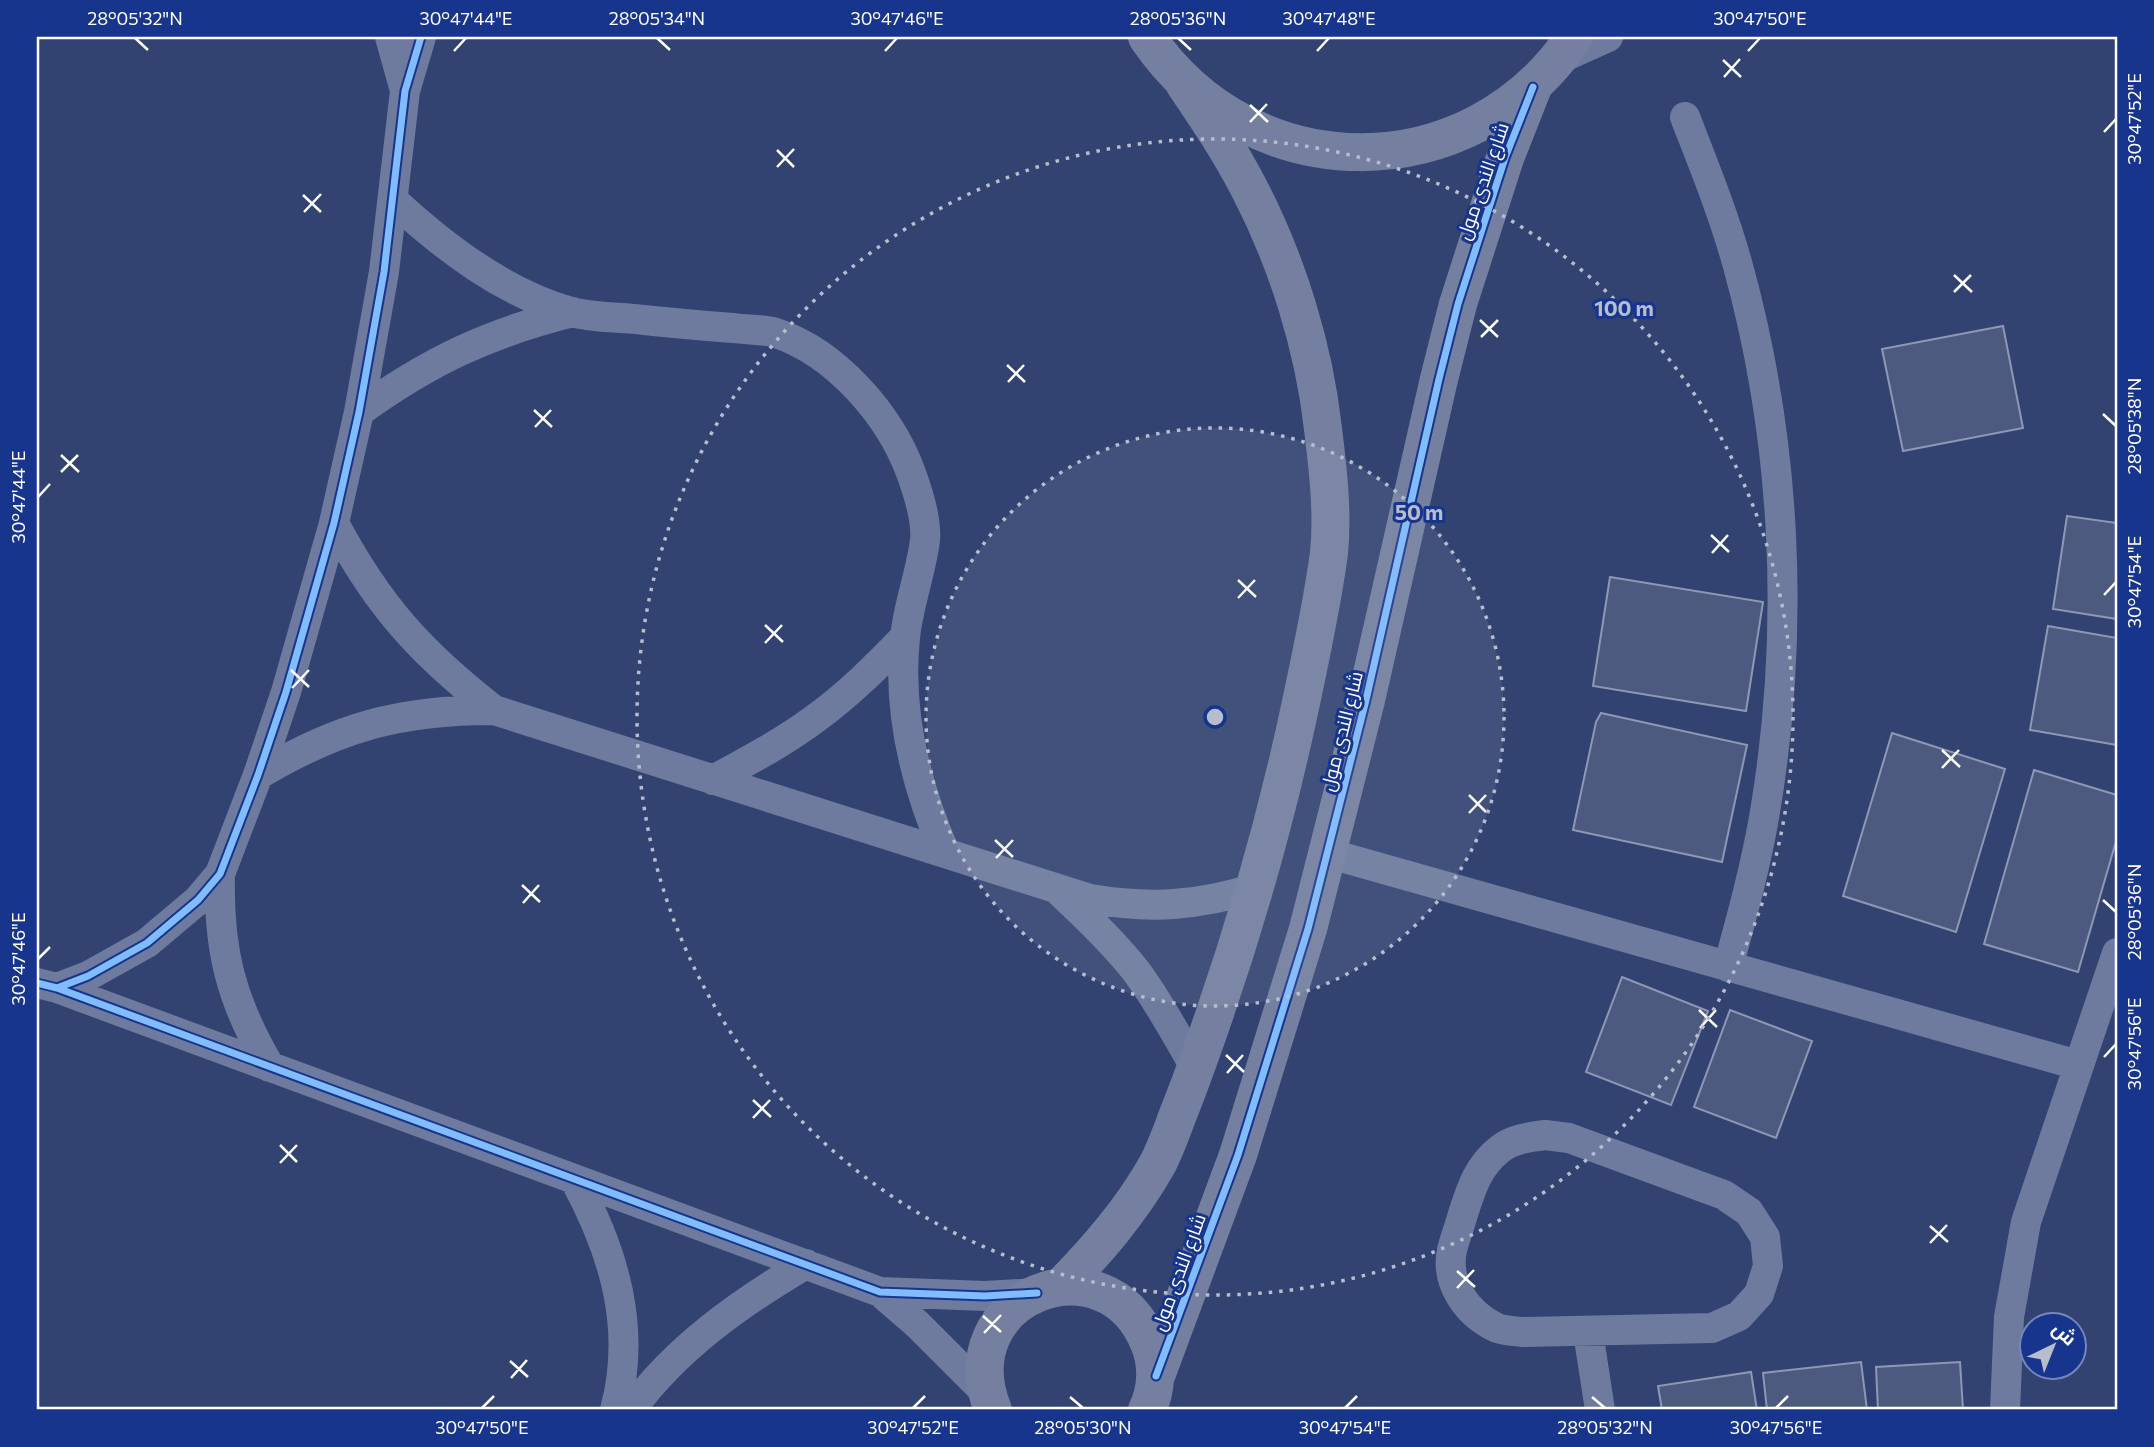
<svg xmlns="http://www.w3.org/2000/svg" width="2154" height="1447" viewBox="0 0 2154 1447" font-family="Commissioner,Cairo,sans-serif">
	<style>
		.building { fill: #4d5a80; stroke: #8e97b4; stroke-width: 2 }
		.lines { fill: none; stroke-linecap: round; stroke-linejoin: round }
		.street { stroke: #6e7b9e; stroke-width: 30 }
		.secondary { stroke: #7580a1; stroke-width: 38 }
		.cycleway-casing { stroke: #17358c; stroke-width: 11 }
		.cycleway { stroke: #80bcff; stroke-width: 7 }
		.ticks { fill: none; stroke: #fff; stroke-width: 2.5 }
		.ring { fill: none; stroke: #b7bdcd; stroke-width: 3.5; stroke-dasharray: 3.5 7 }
		.labels { text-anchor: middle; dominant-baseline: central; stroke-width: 6; stroke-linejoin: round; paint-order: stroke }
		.street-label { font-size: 19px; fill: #fff; stroke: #17358c }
		.centre { fill: #b7bdcd; stroke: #17358c; stroke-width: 3.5 }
		.ring-label { font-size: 21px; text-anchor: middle; font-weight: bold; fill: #b7bdcd; stroke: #17358c; stroke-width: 6; stroke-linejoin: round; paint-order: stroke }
		.neatline { fill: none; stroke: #fff; stroke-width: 2.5 }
		.ticks-label { font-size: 18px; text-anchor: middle; fill: #fff }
	</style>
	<rect width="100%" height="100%" fill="#324271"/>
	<path class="building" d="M2003,326L2023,428L1903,451L1882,349Z
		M2067,516L2117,523V619L2053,609Z
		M1610,577L1763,602L1746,711L1593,686Z
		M2048,626L2117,638V745L2030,730Z
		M1601,713L1747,745L1722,862L1573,830L1596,722Z
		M1892,733L2005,769L1956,932L1843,896Z
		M2034,770L2117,795V838L2078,972L1984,944Z
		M1622,977L1708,1011L1671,1105L1586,1072Z
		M1730,1010L1812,1041L1776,1138L1694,1107Z
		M1861,1362L1867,1410H1767L1763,1373Z
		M1960,1362L1963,1410H1878L1876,1367Z
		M1751,1372L1757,1410H1662L1658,1386Z"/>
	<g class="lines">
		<path class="street" d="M390,37L404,87
			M1559,59L1608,37
			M1685,117C1704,166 1724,215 1738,266C1787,444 1795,631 1765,812C1756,865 1742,916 1728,967
			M394,201C444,247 504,293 571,312C594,318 621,317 644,320C674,323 704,326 734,328C747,330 763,329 776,333C836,353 890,415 911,473C918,492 927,519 925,540C921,573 908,605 905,638C897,713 916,786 945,853
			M359,412C429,361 489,333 573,312
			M334,523C378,606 421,653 494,710
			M258,775C338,727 400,710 494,710L1090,899C1151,909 1197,906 1255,888
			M713,780C748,761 784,742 816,718C849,694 877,666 905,637
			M1327,853L2078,1065
			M220,874C218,950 231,1001 270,1067
			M1060,892C1087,917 1113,942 1136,971C1159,1002 1177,1036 1196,1069
			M37,983L57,988L880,1292L985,1296L1037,1293
			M57,988L88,976L147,943L198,900L220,874L258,775L286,692L334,523L359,412L384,272L405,91L421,37
			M1545,1135L1569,1138L1724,1195L1749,1212L1765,1237L1768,1266L1759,1294L1739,1316L1712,1328L1523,1332C1515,1331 1505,1331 1497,1328C1467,1314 1445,1283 1452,1250C1455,1238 1460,1225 1463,1214C1471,1189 1478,1166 1500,1149C1513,1139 1529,1137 1545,1135Z
			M575,1180C614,1252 637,1328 615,1410
			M880,1292L917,1324L986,1393
			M1588,1332L1600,1410
			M631,1410C676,1348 740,1303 806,1264
			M2005,1410L2009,1317L2026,1222L2117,953"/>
		<path class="secondary" d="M1147,37C1251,190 1470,191 1574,37
			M1061,1287C1098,1249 1131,1211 1157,1165C1165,1150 1171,1133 1177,1117C1191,1082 1203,1048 1215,1013C1249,914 1277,814 1299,712C1310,660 1322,606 1329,553C1333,513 1328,469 1323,429C1314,347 1287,261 1249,188C1230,151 1207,117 1184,83
			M1156,1376L1238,1155L1308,929L1366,700L1439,379L1458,304L1505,158L1533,87
			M993,1410C947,1296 1106,1235 1149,1343C1158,1364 1157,1390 1147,1410"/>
		<defs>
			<path id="cycleway" d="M37,983L57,988L880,1292L985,1296L1037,1293
				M57,988L88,976L147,943L198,900L220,874L258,775L286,692L334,523L359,412L384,272L405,91L421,37
				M1156,1376L1238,1155L1308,929L1366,700L1439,379L1458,304L1505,158L1533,87"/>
		</defs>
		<use href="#cycleway" class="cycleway-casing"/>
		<use href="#cycleway" class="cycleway"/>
	</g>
	<path class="ticks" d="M135,38L148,50M657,38L670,50M1178,38L1191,50M454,51L466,38M885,51L897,38M1317,51L1329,38M1748,51L1760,38M1723,60L1741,77M1724,77L1740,59M1250,105L1268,122M1250,122L1267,104M2104,132L2116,119M777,150L794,167M777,167L794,149M303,195L321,212M304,212L321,194M1954,275L1972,292M1954,292L1971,275M1480,320L1498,337M1481,337L1498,320M1007,365L1025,382M1008,382L1024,365M534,410L552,427M2103,414L2116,426M535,427L551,410M61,455L79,472M61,472L78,455M38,497L50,484M1711,535L1729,552M1712,553L1728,535M1238,580L1256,597M2104,595L2116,582M1238,598L1255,580M765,625L783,642M765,643L782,625M291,670L309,687M292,688L309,670M1942,750L1960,767M1942,768L1959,750M1469,795L1486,812M1469,813L1486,795M995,840L1013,857M996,858L1013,840M522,885L540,902M2103,900L2116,912M523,903L539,885M38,959L50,947M1699,1010L1717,1027M1700,1028L1716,1010M1226,1055L1244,1072M2104,1057L2116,1044M1227,1073L1243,1055M753,1100L771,1117M753,1118L770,1100M280,1145L297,1162M280,1163L297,1145M1930,1226L1948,1242M1930,1243L1947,1225M1457,1271L1475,1287M1457,1288L1474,1270M983,1316L1001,1332M984,1333L1001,1315M510,1361L528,1377M511,1378L527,1360M1070,1397L1083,1408M1592,1397L1605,1408M482,1408L494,1396M913,1408L925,1396M1345,1408L1357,1396M1776,1408L1788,1396"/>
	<circle cx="1215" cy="717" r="289" fill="#b7bdcd" fill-opacity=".12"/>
	<g class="ring">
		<circle cx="1215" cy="717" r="289"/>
		<circle cx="1215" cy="717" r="578"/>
	</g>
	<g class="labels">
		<g class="street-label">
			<text transform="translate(1482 181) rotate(-71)">شارع الندى مول</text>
			<text transform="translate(1341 731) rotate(-76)">شارع الندى مول</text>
			<text transform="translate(1178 1272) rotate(-70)">شارع الندى مول</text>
		</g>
	</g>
	<circle cx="1215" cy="717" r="10" class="centre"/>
	<g class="ring-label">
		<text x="1624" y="316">100 m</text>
		<text x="1419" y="520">50 m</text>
	</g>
	<rect width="2154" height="1447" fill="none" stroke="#17358c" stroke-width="77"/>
	<g transform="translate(2053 1346) rotate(43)"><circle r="33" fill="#17358c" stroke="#7486ba" stroke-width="2"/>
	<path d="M0-5L12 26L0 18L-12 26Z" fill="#b7bdcd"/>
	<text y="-10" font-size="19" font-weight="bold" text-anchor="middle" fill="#ffffff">ش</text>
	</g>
	<rect x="38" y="38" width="2078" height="1370" class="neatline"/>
	<g class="ticks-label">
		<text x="135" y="25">28°05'32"N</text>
		<text x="466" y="25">30°47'44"E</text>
		<text x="657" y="25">28°05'34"N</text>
		<text x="897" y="25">30°47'46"E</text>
		<text x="1178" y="25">28°05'36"N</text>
		<text x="1329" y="25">30°47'48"E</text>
		<text x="1760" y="25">30°47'50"E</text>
		<text transform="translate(2135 119) rotate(-90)" y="6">30°47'52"E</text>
		<text transform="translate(2135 426) rotate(-90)" y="6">28°05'38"N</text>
		<text transform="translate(19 497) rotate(-90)" y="6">30°47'44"E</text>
		<text transform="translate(2135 582) rotate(-90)" y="6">30°47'54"E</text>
		<text transform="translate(2135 912) rotate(-90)" y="6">28°05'36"N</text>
		<text transform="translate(19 959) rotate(-90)" y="6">30°47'46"E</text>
		<text transform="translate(2135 1044) rotate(-90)" y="6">30°47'56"E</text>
		<text x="482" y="1434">30°47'50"E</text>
		<text x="913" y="1434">30°47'52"E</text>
		<text x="1083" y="1434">28°05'30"N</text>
		<text x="1345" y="1434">30°47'54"E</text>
		<text x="1605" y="1434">28°05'32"N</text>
		<text x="1776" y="1434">30°47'56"E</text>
	</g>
</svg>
